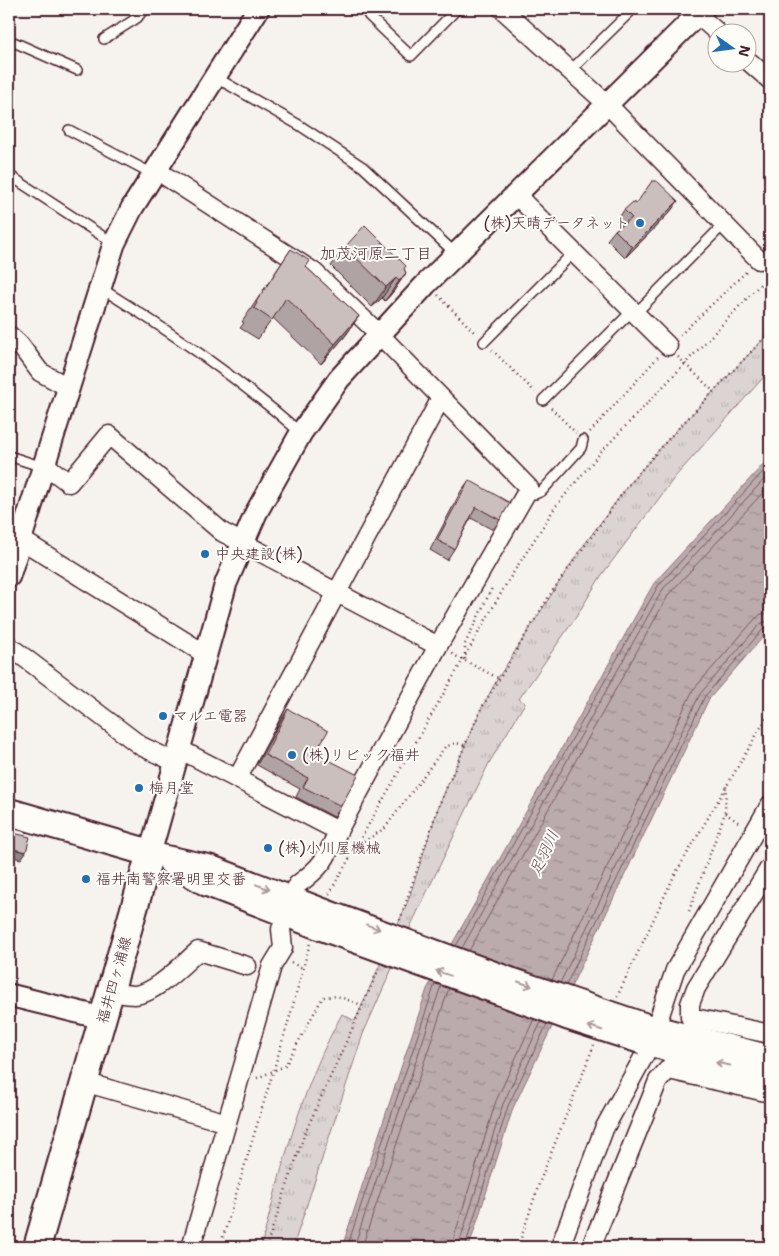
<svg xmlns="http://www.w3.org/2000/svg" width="779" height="1256" viewBox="0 0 779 1256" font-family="'Shantell Sans','Klee One',sans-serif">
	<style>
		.grass { fill: url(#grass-tufts); stroke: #937a7e }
		.water { fill: url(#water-ripples); stroke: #8e7378 }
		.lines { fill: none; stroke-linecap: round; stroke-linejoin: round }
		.shore { stroke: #77575f; stroke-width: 1 }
		.service-casing { stroke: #4a1f2b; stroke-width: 12 }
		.minor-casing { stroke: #4a1f2b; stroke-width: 21 }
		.tertiary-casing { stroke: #4a1f2b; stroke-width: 25 }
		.primary-casing { stroke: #4a1f2b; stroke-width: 30 }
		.path { stroke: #4a1f2b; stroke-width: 2.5; stroke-dasharray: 1 4; stroke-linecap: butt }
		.service { stroke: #fdfcf7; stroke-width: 9 }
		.minor { stroke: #fdfcf7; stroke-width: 18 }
		.tertiary { stroke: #fdfcf7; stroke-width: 21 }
		.primary { stroke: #fdfcf7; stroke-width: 26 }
		.tertiary-bridge-casing { stroke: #4a1f2b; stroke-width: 25; stroke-linecap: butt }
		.tertiary-bridge { stroke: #fdfcf7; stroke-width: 21 }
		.wall { fill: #afa4a3; stroke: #4a1f2b }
		.shaded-wall { fill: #8e8685; stroke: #4a1f2b }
		.building { fill: #cbbfbe; stroke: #4a1f2b }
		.oneway { stroke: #ac999b }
		.poi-dot { fill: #1f6fb2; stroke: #fdfcf7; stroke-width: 2 }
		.labels { text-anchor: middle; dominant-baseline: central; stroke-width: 4; stroke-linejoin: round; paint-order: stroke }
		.poi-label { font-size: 15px; fill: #4a1f2b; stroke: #fdfcf7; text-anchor: start }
		.street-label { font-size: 15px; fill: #4a1f2b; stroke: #fdfcf7 }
		.neighbourhood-label { font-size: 16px; fill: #4a1f2b; stroke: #fdfcf7 }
		.water-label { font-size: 16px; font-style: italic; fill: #725058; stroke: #fdfcf7 }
	</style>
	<defs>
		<pattern id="grass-tufts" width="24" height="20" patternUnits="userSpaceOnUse" patternTransform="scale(1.25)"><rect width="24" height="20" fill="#dcd4d2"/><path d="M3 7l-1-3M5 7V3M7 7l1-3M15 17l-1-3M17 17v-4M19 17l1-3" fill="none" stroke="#beb6b4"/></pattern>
		<pattern id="water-ripples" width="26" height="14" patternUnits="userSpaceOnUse" patternTransform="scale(1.25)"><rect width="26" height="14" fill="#bbabac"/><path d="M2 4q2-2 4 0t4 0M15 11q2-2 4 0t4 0" fill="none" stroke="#9a8b8c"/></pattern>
	</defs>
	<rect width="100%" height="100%" fill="#f6f3ef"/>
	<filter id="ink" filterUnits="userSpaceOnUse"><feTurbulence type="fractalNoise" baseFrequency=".02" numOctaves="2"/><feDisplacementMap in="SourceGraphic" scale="10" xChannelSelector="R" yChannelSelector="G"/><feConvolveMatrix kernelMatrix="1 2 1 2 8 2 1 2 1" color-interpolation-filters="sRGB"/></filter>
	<g filter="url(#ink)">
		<path class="grass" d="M770,332V370L675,477L601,576L576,617L519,699L525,703L489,763L412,923L363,1034L293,1247H261C281,1168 302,1086 342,1014L355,1021L408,901L439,805L481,709L498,678L578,553L630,483L672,435Z"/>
		<path class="water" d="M770,457V629L709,699L513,1108L469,1247H342L427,989L654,583Z"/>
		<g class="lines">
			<path class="shore" d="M456,946L658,586L770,464
				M462,948L663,589L770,473
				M469,951L669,594L770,485
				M552,980L693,690L755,619L761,614L770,613
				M560,983L700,694L760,624L770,620
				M566,985L705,696L764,628L770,627
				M347,1247L435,984
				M354,1247L441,986
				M362,1247L449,988
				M451,1247L496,1101L534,1019
				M458,1247L503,1104L541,1022
				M465,1247L508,1106L547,1024"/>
			<defs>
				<path id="service" d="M365,9L369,16L411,56L457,9
					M104,39L137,18L144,9
					M9,40L77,70
					M570,71L633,9
					M215,77L299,125L363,167L456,254
					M69,130L153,174
					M9,175L113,243
					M99,287C171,332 237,377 301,433
					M636,313L724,224
					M484,342L574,252
					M543,400L633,310
					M9,456L43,467
					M529,488L535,494L542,491L581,448L583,440"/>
				<path id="minor" d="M502,9L607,104L759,260
					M691,9L717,32
					M746,59L770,80
					M156,170L314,272L379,334L529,488L438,646L338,831C326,859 322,867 297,885
					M516,195L668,346
					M9,335L20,345L40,372L68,387
					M44,464L69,483L109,435L222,532L438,646
					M20,539L205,654
					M9,646L141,746L175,762
					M179,749L338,831
					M237,779L441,398
					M770,867L696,988L690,1004V1017L770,1034
					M110,992C118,993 126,995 134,995C154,995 183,964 198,951L247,966
					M669,1070L770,1093
					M84,1082L227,1123
					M191,1247L272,966L283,948L281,929
					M560,1247L604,1129L650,1045L675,970L770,805
					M591,1247L658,1081L671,1066"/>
				<path id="tertiary" d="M9,576L114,244L132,208L258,9
					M150,853L226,583L256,513L301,433L339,379L426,284L703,9
					M150,853L210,866L327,911
					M170,864L206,885L320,929
					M9,995L102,1018
					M648,1025L770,1056
					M642,1043L703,1060L770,1074"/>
				<path id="primary" d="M9,812L150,853L37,1247"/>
			</defs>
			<use href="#service" class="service-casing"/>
			<use href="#minor" class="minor-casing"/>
			<use href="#tertiary" class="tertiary-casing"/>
			<use href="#primary" class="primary-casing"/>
			<path class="path" d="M438,295L476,334
				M680,335L748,270
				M492,350L535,392
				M678,357L713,391
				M551,408L576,433
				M590,432L658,357
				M452,654L498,678
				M465,659V644L492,588
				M725,813L741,824
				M351,840L359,845L385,828L445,747L456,743L464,745
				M329,894L508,581L556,506L601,452L770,274
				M689,911L725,813L726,785
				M400,920L439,805L481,709L551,593L630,483L672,435L770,332
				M291,963L303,968
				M617,997L674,876L770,712
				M257,1078L285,1066L323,997L337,996L362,1005
				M220,1247L290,1016L310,943
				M266,1247L305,1133L379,969
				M518,1247L540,1181L594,1045"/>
			<use href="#service" class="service"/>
			<use href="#minor" class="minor"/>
			<use href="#tertiary" class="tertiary"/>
			<use href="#primary" class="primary"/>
			<defs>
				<path id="tertiary-bridge" d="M327,911L512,979L648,1025
					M320,929L565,1018L642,1043"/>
			</defs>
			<use href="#tertiary-bridge" class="tertiary-bridge-casing"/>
			<use href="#tertiary-bridge" class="tertiary-bridge"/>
		</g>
		<path class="wall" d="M770,9V20L765,16Z
			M636,204L671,211L625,258L607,240L615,230L622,225L617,221L624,210Z
			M345,247L404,269L406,273L393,292L385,301L382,298L372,307L331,266Z
			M291,249L306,267L359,316L346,335L321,364L273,318L258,339L240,328L244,323L242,322Z
			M469,480L500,520L493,530L471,518L454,549L447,560L430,550L461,491Z
			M288,709L315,753L341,806L334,817L296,797L300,789L257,765L281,720Z"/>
		<path class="shaded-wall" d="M678,201L671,211L625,258L632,247Z
			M406,273L393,292L385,301L399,281Z
			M396,278L382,298L372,307L386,287Z
			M359,316L346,335L321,364L335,344Z
			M9,848L26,852L21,859L9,856Z"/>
		<path class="building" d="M652,181H657L678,201L632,247L615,230L632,218L624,210L633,202L636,204Z
			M365,225L406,266L404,269L406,273L399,281L396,278L386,287L345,247Z
			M291,249L310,261L306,267L359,316L335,344L286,298L272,320L254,308L257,303L256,302Z
			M469,480L510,503L500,520L476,507L454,549L437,540Z
			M288,709L328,731L315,753L358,775L341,806L303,787L308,778L265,755Z
			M9,832L30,837L26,852L9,848Z"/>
		<defs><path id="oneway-shaft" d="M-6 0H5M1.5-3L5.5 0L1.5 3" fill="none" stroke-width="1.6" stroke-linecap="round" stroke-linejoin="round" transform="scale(1.25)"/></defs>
		<g class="oneway">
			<use href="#oneway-shaft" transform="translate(263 887) rotate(21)"/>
			<use href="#oneway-shaft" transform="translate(373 927) rotate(20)"/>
			<use href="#oneway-shaft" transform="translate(443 973) rotate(-160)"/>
			<use href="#oneway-shaft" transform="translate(525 984) rotate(19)"/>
			<use href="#oneway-shaft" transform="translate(595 1028) rotate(-162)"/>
			<use href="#oneway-shaft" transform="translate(723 1064) rotate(-168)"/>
		</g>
	</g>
	<g class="poi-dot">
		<circle cx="640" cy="223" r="5"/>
		<circle cx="205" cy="554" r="5"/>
		<circle cx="163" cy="716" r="5"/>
		<circle cx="292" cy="755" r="5"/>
		<circle cx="139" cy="788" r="5"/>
		<circle cx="268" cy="848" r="5"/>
		<circle cx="86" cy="879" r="5"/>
	</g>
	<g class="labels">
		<g class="poi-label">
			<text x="630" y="223" text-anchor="end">(株)天晴データネット</text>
			<text x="215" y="554">中央建設(株)</text>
			<text x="173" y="716">マルエ電器</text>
			<text x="302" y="755">(株)リビック福井</text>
			<text x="149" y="788">梅月堂</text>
			<text x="278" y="848">(株)小川屋機械</text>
			<text x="96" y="879">福井南警察署明里交番</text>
		</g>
		<g class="street-label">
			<text transform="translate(114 980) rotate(-74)">福井四ヶ浦線</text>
		</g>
		<g class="neighbourhood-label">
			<text x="376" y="253">加茂河原二丁目</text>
		</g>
		<g class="water-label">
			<text transform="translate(544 853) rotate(-65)">足羽川</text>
		</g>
	</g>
	<rect width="779" height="1256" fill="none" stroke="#fdfcf7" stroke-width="30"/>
	<rect x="15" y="15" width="749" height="1226" fill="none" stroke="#4a1f2b" stroke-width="2" filter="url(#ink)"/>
	<g transform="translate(732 48) rotate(104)"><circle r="24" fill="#fdfcf7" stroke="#b5a4a5"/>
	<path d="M0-4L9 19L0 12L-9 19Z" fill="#1f6fb2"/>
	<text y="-8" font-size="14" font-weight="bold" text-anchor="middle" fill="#4a1f2b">N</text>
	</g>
</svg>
